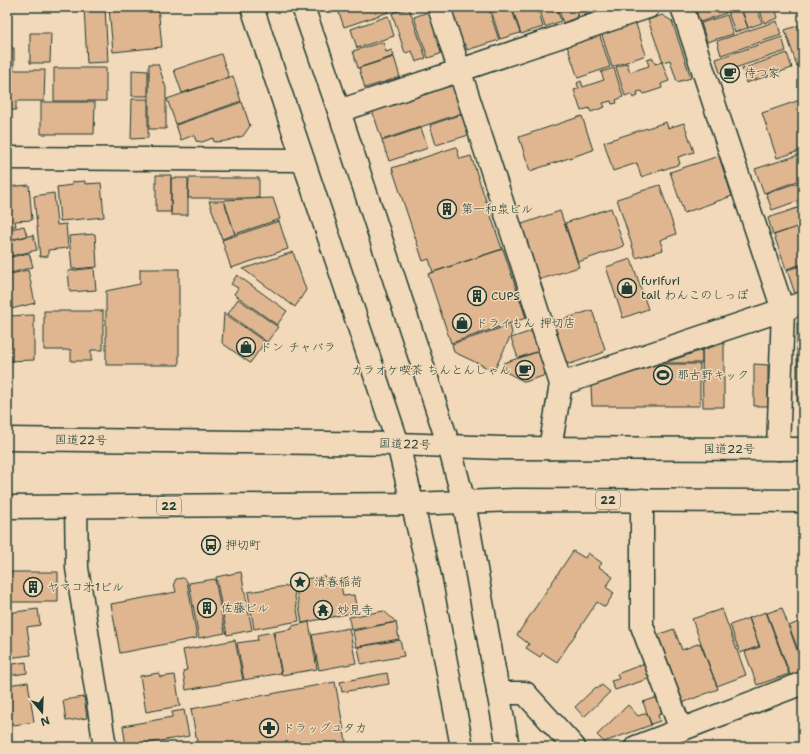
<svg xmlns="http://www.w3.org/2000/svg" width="810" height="754" viewBox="0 0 810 754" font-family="'Shantell Sans','Klee One',sans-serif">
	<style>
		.building { fill: #e0b690; stroke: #1f3d34 }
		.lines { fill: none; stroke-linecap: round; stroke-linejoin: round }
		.street-casing { stroke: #1f3d34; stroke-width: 25 }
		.secondary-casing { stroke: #1f3d34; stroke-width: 25 }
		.highway-casing { stroke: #1f3d34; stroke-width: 25 }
		.street { stroke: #f2d9b9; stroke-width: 22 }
		.secondary { stroke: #f2d9b9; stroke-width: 22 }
		.highway { stroke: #f2d9b9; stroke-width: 22 }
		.labels { text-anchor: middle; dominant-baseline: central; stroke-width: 3; stroke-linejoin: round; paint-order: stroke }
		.shield { fill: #f2d9b9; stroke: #5e6c5c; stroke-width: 1 }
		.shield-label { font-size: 11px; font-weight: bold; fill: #1f3d34 }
		.poi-label { font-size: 12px; fill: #1f3d34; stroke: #f2d9b9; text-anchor: start }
		.street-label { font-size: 12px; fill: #1f3d34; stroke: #f2d9b9 }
	</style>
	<rect width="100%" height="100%" fill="#f2d9b9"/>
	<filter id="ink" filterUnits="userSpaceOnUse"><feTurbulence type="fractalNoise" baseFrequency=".025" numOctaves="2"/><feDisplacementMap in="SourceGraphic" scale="8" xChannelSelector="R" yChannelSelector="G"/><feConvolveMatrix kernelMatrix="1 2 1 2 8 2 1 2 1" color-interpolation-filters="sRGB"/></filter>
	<g filter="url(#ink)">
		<path class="building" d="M84,7H105L108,62L87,63Z
			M109,7H158L162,47L113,52Z
			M337,7H387L389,12L344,27Z
			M448,7H462L463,8L450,12Z
			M463,7H488L499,40L467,50L465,44L460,46L450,13L463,9Z
			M490,7H511L520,33L500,39Z
			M512,7H537L543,27L521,34Z
			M539,7H556L561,21L545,27Z
			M558,7H575L578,17L563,23Z
			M576,7H608L579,17Z
			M698,7H724L726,13L700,22L696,11Z
			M726,7H740L748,28L735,32Z
			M741,7H757L762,23L748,28Z
			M759,7H775L778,18L764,23Z
			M409,8L426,58L416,62L412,51L405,53L392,13Z
			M431,11L443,48L440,54L428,58L414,17Z
			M662,15L672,21L691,78L677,82L670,60L663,62L648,20Z
			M727,15L733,34L707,42L701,23Z
			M388,16L394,36L357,48L351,29Z
			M635,21L646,55L612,67L601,32Z
			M777,21L781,35L721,55L717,41Z
			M803,24V65L797,66L785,30Z
			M30,33H51L50,63H30Z
			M599,33L610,67L578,78L566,43Z
			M782,37L786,51L720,73L716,59Z
			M383,42L386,52L392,50L394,56L358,68L353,51Z
			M7,48H14V68H7Z
			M787,53L792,68L746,83L742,69Z
			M221,54L229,77L182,93L174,70Z
			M394,57L400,77L365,88L359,68Z
			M653,58L655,64L662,62L669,81L661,84L662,88L644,94L642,91L637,92L638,96L633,98L631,94L625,96L616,67L627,63L630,72L649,66L647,60Z
			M149,64H158L166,88V129H149Z
			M54,68H106V101H54Z
			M614,68L623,97L616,100L617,103L612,104L611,101L603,103L605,107L591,112L589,108L581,111L574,90L579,89L577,83L581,81L583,87L604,80L601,72Z
			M7,70H45L44,101H16V110H7Z
			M132,70L148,71V96H132Z
			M233,76L241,101L176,124L167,99Z
			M450,84L457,87L465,112L382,140L372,110Z
			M132,99H148V138L131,139Z
			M803,99V150L777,158L762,113Z
			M41,102H95L94,134H41Z
			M242,102L250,126L243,136L226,141L214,142L213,138L202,142L196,141L194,135L181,140L176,125Z
			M465,113L472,134L436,145L430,125Z
			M582,116L593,150L530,171L519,137Z
			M666,122L668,128L684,123L694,152L678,157L680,164L641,177L637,163L613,171L604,142Z
			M421,128L428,148L389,161L382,141Z
			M456,147L460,159L471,156L502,249L433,272L429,259L423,261L392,168Z
			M802,154L803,179L764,193L755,169Z
			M719,156L732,196L684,213L670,172Z
			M156,175H171V212H156Z
			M171,178H188V215H171Z
			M189,178H259V198H188Z
			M85,181V184L101,183L104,217L60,221L57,187L72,185V182Z
			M803,181V199L772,210L766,193Z
			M29,185L32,220L15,221L16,226L7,227V187Z
			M660,185L676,234L660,240L663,250L636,258L617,199Z
			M54,193L57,225L66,224L68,248L48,250V256L40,257L34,196Z
			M273,198L280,219L235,234L224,200Z
			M209,201H224L235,234L222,239Z
			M803,206V225L773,235L768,218Z
			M611,208L624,246L578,262L565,223Z
			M560,211L579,267L538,280L519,225Z
			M279,221L288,249L231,268L222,240Z
			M803,225V264L786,269L774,235Z
			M24,226L27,236L7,241V230Z
			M95,234L97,267L72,269L69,236Z
			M33,235L37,250L7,257V241Z
			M503,249L526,318L451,343L428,274Z
			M293,252L306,290L295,307L243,269Z
			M29,253L33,267L7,274V258Z
			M631,259L648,309L623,318L606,267Z
			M803,265V291L795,294L787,270Z
			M94,268L96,290L70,292L68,271Z
			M140,269H179V365H106V291L140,284Z
			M28,270L35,303L7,310V275Z
			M237,275L287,311L277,325L234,294L238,288L231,284Z
			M238,299L278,327L267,342L228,314Z
			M592,310L605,349L602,353L570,364L565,362L552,323Z
			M44,311H103V350H91V361H71V350H44Z
			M224,313L265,342L250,363L222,343Z
			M34,315V360L7,361V316Z
			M797,323H803V403H797Z
			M510,325L512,333L494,371L454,352L452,344Z
			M538,329L544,349L518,358L511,338Z
			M724,343V407H703L702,350Z
			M544,350L549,366L543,376L525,382L506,372L503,363Z
			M702,350V363H664Z
			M659,364H700V406H592L591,386Z
			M754,364L768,365V406H754Z
			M573,551L585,558L588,553L602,563L599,567L613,577L606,587L614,593L605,607L597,602L557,662L543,653L540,657L526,648L529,644L517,635Z
			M7,572H58V602H7Z
			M241,572L252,630L227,635L216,577Z
			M325,576L326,582L340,580L343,596L354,595L357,612L302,623L296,588L307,586L306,579Z
			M183,578L187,581L197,638L120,653L111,604L176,592L174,583L176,579Z
			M215,579L225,633L199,638L189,583Z
			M293,585L299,621L254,629L248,592Z
			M782,608L803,667V673L791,677L767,613Z
			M38,609L40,625L27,627L31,655L7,658V613Z
			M722,609L746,675L717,686L692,619Z
			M384,611L396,622L351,630L349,617Z
			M766,612L789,674L757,685L745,652L760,647L749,618Z
			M749,618L759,646L740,653L730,625Z
			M803,620V663L789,626Z
			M309,622L317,669L282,675L274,632L292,629V626Z
			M396,622L399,639L356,647L353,631Z
			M349,628L356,663L319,670L312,635Z
			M674,629L682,650L700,643L718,689L682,703L657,635Z
			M273,632L281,673L244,680L237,643L258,640L257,635Z
			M235,640L243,680L186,690L183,671L187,670L183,650Z
			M400,640L404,656L361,664L358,647Z
			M26,662L27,673L7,676V665Z
			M646,663L651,678L615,690L611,681L619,679L617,674Z
			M159,673L160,677L175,675L180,706L146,712L140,676Z
			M387,673L389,684L342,692L340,682Z
			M28,682L34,722L7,726V685Z
			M335,682L347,747H198L191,709Z
			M602,685L610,692L584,717L575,707L596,687L597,689Z
			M84,697L87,718L66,721L63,700Z
			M658,697L664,713L658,715L660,721L651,724L643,702Z
			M628,705L638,716L647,713L651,725L604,742L597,735Z
			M184,710L189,736L126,747L123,726L172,717V712Z"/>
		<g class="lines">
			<defs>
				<path id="street" d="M439,7L561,384L550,448
					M682,7L783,310L778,449
					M339,111L648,7
					M7,158L303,160
					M561,384L803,303
					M642,500V626L681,730
					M76,506L77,568L105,747
					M498,693H525L574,747
					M636,747L803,683"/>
				<path id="secondary" d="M252,7L398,444L430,577L462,747
					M303,7L339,111L449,446L464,502L508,747"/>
				<path id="highway" d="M7,439L398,444L501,448L803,449
					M7,507L412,504L514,500L803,501"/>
			</defs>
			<use href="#street" class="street-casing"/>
			<use href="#secondary" class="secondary-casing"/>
			<use href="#highway" class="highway-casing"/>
			<use href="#street" class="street"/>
			<use href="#secondary" class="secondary"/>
			<use href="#highway" class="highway"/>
		</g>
	</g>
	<defs>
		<symbol id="cafe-ring" viewBox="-11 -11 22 22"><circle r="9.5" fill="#f2d9b9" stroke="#1f3d34" stroke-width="1.5"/><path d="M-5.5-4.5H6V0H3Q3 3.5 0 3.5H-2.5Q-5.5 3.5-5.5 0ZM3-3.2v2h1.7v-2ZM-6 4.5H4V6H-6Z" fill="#1f3d34"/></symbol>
		<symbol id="building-ring" viewBox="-11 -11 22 22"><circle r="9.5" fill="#f2d9b9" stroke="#1f3d34" stroke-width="1.5"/><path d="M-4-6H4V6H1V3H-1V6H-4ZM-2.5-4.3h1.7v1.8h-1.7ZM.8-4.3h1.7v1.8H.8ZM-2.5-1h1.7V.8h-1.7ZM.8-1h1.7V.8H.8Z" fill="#1f3d34"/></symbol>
		<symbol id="shop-ring" viewBox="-11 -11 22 22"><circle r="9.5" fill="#f2d9b9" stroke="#1f3d34" stroke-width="1.5"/><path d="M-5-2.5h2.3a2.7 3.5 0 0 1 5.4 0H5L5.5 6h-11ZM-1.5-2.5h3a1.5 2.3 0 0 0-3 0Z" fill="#1f3d34"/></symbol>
		<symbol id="stadium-ring" viewBox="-11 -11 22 22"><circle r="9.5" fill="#f2d9b9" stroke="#1f3d34" stroke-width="1.5"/><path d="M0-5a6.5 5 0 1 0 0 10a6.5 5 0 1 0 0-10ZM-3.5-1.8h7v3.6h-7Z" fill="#1f3d34"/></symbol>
		<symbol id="bus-ring" viewBox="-11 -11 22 22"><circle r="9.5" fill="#f2d9b9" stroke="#1f3d34" stroke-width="1.5"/><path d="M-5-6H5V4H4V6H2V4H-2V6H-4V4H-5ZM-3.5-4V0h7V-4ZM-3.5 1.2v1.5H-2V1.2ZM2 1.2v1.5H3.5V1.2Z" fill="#1f3d34"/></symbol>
		<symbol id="sight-ring" viewBox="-11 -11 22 22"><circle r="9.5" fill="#f2d9b9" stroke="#1f3d34" stroke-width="1.5"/><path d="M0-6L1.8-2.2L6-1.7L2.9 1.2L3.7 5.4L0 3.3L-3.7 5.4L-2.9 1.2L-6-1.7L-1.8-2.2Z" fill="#1f3d34"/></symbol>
		<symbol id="temple-ring" viewBox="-11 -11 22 22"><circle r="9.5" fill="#f2d9b9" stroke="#1f3d34" stroke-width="1.5"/><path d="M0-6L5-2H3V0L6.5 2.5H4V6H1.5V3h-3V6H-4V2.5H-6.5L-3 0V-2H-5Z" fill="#1f3d34"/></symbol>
		<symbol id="pharmacy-ring" viewBox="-11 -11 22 22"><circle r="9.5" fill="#f2d9b9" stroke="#1f3d34" stroke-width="1.5"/><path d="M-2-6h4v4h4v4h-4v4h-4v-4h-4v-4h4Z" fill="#1f3d34"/></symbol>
	</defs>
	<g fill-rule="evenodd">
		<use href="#cafe-ring" x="719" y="62" width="22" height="22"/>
		<use href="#building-ring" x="436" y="198" width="22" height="22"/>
		<use href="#shop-ring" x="616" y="277" width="22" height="22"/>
		<use href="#building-ring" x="466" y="285" width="22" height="22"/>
		<use href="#shop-ring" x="451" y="312" width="22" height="22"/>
		<use href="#shop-ring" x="235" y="336" width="22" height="22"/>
		<use href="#cafe-ring" x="514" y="359" width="22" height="22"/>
		<use href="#stadium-ring" x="652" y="364" width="22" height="22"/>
		<use href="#bus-ring" x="200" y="534" width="22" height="22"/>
		<use href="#sight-ring" x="289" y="571" width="22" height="22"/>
		<use href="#building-ring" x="22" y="576" width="22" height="22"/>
		<use href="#building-ring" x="196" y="597" width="22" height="22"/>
		<use href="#temple-ring" x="312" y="599" width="22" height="22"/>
		<use href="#pharmacy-ring" x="258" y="717" width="22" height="22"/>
	</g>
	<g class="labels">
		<g class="shield">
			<rect x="596" y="491" width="24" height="18" rx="3"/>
			<rect x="157" y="497" width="24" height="18" rx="3"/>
		</g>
		<g class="shield-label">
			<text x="608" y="500">22</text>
			<text x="169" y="506">22</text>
		</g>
		<g class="poi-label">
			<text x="744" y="73">待つ家</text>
			<text x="461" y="209">第一和泉ビル</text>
			<text x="641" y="281">furifuri<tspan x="641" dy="14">tail わんこのしっぽ</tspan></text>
			<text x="491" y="296">CUPS</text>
			<text x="476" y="323">ドライもん 押切店</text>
			<text x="260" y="347">ドン チャバラ</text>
			<text x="511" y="370" text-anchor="end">カラオケ喫茶 ちんとんしゃん</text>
			<text x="677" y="375">那古野キック</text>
			<text x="225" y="545">押切町</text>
			<text x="314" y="582">清春稲荷</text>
			<text x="47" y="587">ヤマコ㐧1ビル</text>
			<text x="221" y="608">佐藤ビル</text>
			<text x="337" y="610">妙見寺</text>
			<text x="283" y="728">ドラッグユタカ</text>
		</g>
		<g class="street-label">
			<text transform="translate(81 440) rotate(1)">国道22号</text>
			<text transform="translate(405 444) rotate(2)">国道22号</text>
			<text x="729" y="449">国道22号</text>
		</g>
	</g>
	<rect width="810" height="754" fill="none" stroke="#f2d9b9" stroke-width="24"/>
	<rect x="12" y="12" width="786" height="730" fill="none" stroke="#1f3d34" stroke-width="1.5" filter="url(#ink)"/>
	<g transform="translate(42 712) rotate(161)" stroke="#f2d9b9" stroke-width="3" paint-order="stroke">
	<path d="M0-3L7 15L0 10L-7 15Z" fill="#1f3d34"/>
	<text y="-6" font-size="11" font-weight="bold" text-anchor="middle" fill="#1f3d34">N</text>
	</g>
</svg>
